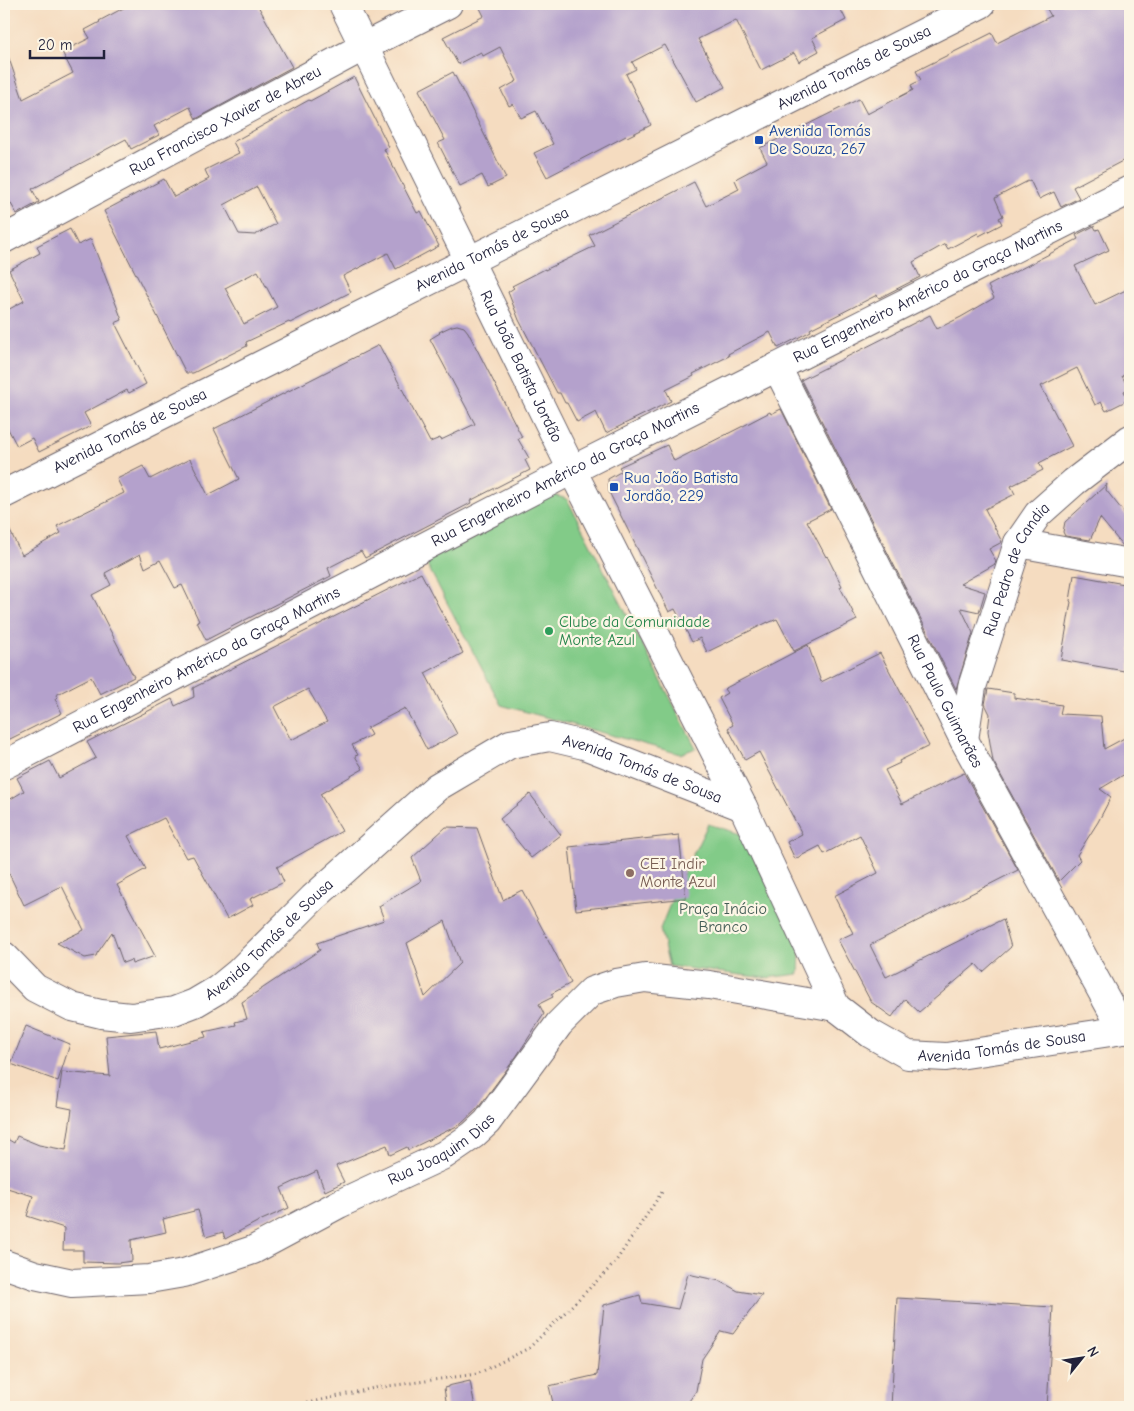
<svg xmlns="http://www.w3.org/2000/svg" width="1134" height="1411" viewBox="0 0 1134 1411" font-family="'Comic Neue',sans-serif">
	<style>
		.green { fill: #82cb88; stroke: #527662 }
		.building { fill: #b4a1cc; fill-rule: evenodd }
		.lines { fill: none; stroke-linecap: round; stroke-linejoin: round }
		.minor-casing { stroke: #6c636a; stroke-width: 30 }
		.path { stroke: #6c636a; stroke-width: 3; stroke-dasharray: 1 4; stroke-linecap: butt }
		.minor { stroke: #fff; stroke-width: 28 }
		.transit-dot { fill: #1a4fb4; stroke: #fcf5e5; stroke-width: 2 }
		.leisure-dot { fill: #2e9e5b; stroke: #fcf5e5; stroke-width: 2 }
		.education-dot { fill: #8d6e63; stroke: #fcf5e5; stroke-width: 2 }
		.labels { text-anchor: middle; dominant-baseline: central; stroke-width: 4.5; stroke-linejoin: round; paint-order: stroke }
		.street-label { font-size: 16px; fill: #22223b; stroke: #fcf5e5 }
		.transit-label { font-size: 16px; fill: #164399; stroke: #fcf5e5; text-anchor: start }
		.leisure-label { font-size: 16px; fill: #27864d; stroke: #fcf5e5; text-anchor: start }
		.education-label { font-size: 16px; fill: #785e54; stroke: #fcf5e5; text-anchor: start }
		.park-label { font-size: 16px; fill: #445d56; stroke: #fcf5e5 }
	</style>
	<rect width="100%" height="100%" fill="#fcf5e5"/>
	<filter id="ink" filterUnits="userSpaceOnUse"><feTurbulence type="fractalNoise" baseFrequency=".02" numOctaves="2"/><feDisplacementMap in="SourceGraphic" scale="10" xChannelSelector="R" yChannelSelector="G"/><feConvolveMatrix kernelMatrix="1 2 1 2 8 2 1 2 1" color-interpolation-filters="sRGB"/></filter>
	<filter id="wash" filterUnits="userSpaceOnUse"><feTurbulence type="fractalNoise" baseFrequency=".0096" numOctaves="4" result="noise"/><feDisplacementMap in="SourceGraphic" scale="20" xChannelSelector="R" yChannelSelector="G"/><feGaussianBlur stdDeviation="1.12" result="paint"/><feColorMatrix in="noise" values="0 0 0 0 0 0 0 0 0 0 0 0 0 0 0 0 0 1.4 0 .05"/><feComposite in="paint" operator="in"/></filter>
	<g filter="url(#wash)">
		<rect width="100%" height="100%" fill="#f5dcc0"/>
		<path class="green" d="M550,494L567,499L696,748L680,754L501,705L423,557Z
			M708,824L744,835L800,949L799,974L765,978L669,966L660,929L676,889Z"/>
		<g id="blocks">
			<path class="building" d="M131,4H257L292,67L196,119L190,107L154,126L159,135L131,149L126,139L107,149L89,159L32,189L39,202L17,214L4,192V54L7,53L23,99L73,73L62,52L90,38L85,30L100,22L99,21Z
				M478,4H767L765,5L766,7L772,4H838L846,20L812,38L819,51L799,62L794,53L761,70L736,20L698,39L725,87L696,102L665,45L632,62L636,69L626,74L651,125L627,137L626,136L547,177L534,153L553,144L536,111L521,118L513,104L509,106L501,90L517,81L500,47L483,56L481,52L458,64L443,37L484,16Z
				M1044,4H1130V157L1073,187L1079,198L1061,207L1054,192L1039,199L1030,180L995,198L1003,216L999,218L1002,224L979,236L978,233L948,249L945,244L913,262L920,277L879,298L877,295L810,329L811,331L778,348L770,332L728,354L729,356L693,374L694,376L666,390L671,401L606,433L596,412L577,422L567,403H565L560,393H557L519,320L508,292L514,288L512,286L545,269V270L595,246L589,235L694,182L706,206L739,189L735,180L737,178L767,162L760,148L859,99L867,114L913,90L911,85L921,80L916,71L992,33L997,43L1051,16Z
				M453,72L506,178L488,187L482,175L460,186L438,143L445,140L419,90Z
				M354,77L389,147L384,149L417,213L421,211L439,246L396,269L388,253L343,276L351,292L290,323L289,322L246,342L247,346L193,373H186L104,211L164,179L174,197L209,179L205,170L239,153L233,142L309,100L310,101ZM257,187L276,224L255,235L239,234L224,205ZM258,271L277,307L244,324L225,288Z
				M1094,226L1096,230L1099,229L1109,250L1075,266L1095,305L1130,288V371L1122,376L1129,389L1124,391L1128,400L1106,411L1101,402L1095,405L1077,368L1041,386L1072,446L1039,463L1043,470L1011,486L1015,494L985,509L1002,542L989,549L996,561L995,564L960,584L985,592L979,612L961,608L973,633L956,689L801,380L930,315L937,329L961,317L994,298L988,286L1078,239L1076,235Z
				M70,229L78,245L91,239L122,320L115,323L146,384L129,393L127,390L84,413L91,426L39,452L32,438L17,446L4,421V312L24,301L9,270L40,253L37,246Z
				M457,325L464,327L468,332L522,437L518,439L529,458L525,460L530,470L470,501L471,503L365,558L361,551L328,568L331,576L206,640L197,622L199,621L182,585L175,588L160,560L145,568L140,554L105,573L111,585L92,595L134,677L100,694L91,677L56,695L57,697L55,699L62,713L4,742V519L22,555L61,533L57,526L124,493L117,479L143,466L150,479L190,459L208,495L239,479L214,429L379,345L430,442L440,438L441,440L475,424L430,339L440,333L439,332L452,326Z
				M781,409L831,509L807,521L826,557L827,556L842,586L840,587L857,620L794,651L777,619L768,623V622L707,652L700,638L692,642L675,609L669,612L609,492L608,479L622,471L619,467L667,445L674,461L749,423L770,412L771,414Z
				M1107,484L1106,490L1130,520V547L1123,546L1100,518L1090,540L1065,536L1063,532L1065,522Z
				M421,573L463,653L425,673L457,734L427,750L405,708L367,728L371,735L352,745L358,755L355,756L363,769L320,794L342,831L277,867L284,882L250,899L253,905L227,919L193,856L186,858L164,818L128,836L146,869L117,885L155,956L132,964L131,960L123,963L112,932L98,952V951L96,956L85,958L57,943L84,930L62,886L24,905L4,863V803L24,791L17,778L50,761L59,778L96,758L87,742L172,699L175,706L194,697L193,688ZM308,689L327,722L291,740L274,707Z
				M1074,575L1130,585V672L1061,660L1071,602L1070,601Z
				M808,645L821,682L880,653L929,746L899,761L900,763L885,770L902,804L964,773L1018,870L870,945L886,977L1003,919L1011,947L983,972L976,964L919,1012L905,999L892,1017L871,1002L838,940L853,933L834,896L878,873L860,835L824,854L820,846L795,859L787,842L802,834L759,752L745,760L728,728L733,725L719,698L727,693L724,689Z
				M988,689L1014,693V698L1062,705L1060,714L1101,716L1104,749L1130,735V771L1100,789L1111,797L1098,822L1077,855L1080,860L1059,881L993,761L988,731L990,714L985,704Z
				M530,794L561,835L531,858L500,819Z
				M446,827L477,828L503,900L522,890L571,983L551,994L553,997L539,1004L544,1014L516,1057L478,1108L461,1124L408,1150L407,1147L390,1155L387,1145L336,1166L344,1182L325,1191L317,1171L281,1188L289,1208L257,1222L225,1239L223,1232L206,1237L198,1210L163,1219L166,1232L131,1240L132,1261L118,1263L83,1262V1250H63L64,1228L27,1216L33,1196L4,1187V1137L14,1143L17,1136L39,1145L66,1150L72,1109L57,1106L62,1072L110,1076L106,1036L156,1031L159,1049L206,1037L204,1032L236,1025L235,1022L247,1019L242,1002L320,950L317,943L384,920L379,906L421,881L412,858ZM445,921L460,963L425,997L407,943Z
				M679,835L686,898L576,910L569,847Z
				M26,1026L70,1044L58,1081L11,1064Z
				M688,1274L720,1281L738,1291L762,1295L733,1334L721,1331L702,1359L696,1391L685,1407H554L549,1386L597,1375L604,1305L640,1295L642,1303L678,1309Z
				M897,1298L1053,1307L1047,1407H891Z
				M470,1381L475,1407H447L444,1388L448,1387V1386Z"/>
		</g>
	</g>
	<g filter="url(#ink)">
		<use href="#blocks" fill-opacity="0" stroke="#6c636a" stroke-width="1"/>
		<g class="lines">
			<defs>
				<g id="minor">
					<path id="s1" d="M343,4L572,470L743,807L836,1007L871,1034L908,1055L946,1057L1130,1029"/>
					<path id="s2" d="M4,239L365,46L448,4"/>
					<path id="s3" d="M777,367L964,740L1123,1030"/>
					<path id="s4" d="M4,494L981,4"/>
					<path d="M1018,543L1130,563"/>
					<path id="s5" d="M964,740L972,687L1018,543L1038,514L1074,482L1130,439"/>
					<path id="s6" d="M4,765L572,470L1130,190"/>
					<path id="s7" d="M4,956L35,988L72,1007L101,1014L131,1017L174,1011L195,1003L217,990L239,972L313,898L437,787L510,744L550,737L584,745L743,807"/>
					<path id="s8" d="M4,1264L35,1275L72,1283L149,1279L184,1273L253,1250L339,1204L444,1155L473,1135L487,1122L559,1024L592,991L616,983L645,978L709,985L836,1007"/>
				</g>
			</defs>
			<use href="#minor" class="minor-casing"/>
			<path class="path" d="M293,1407L304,1404L374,1388L477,1374L529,1348L614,1264L662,1192"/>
			<use href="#minor" class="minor"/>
		</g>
	</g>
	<g class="transit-dot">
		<rect x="754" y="135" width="10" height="10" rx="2.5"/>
		<rect x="609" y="482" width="10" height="10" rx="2.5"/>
	</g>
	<circle class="leisure-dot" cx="549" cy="631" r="5"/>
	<circle class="education-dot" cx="630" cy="873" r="5"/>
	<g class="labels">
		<g class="street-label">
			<text stroke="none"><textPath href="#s4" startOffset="951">Avenida Tomás de Sousa</textPath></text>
			<text stroke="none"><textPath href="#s2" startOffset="251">Rua Francisco Xavier de Abreu</textPath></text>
			<text stroke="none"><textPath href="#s4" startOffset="546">Avenida Tomás de Sousa</textPath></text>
			<text stroke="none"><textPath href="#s6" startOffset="1038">Rua Engenheiro Américo da Graça Martins</textPath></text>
			<text stroke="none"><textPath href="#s1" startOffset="404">Rua João Batista Jordão</textPath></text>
			<text stroke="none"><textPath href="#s4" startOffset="141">Avenida Tomás de Sousa</textPath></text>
			<text stroke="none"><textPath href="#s6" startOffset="632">Rua Engenheiro Américo da Graça Martins</textPath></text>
			<text stroke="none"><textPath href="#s5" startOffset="180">Rua Pedro de Candia</textPath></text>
			<text stroke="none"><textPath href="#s6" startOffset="228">Rua Engenheiro Américo da Graça Martins</textPath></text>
			<text stroke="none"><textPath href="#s3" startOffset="374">Rua Paulo Guimarães</textPath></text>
			<text stroke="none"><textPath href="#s7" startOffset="760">Avenida Tomás de Sousa</textPath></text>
			<text stroke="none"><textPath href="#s7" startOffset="310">Avenida Tomás de Sousa</textPath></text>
			<text stroke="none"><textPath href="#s1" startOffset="1299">Avenida Tomás de Sousa</textPath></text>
			<text stroke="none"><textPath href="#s8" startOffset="470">Rua Joaquim Dias</textPath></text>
		</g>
		<g class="transit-label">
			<text x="769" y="131">Avenida Tomás<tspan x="769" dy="18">De Souza, 267</tspan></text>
			<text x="624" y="478">Rua João Batista<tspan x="624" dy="18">Jordão, 229</tspan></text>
		</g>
		<g class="leisure-label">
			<text x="559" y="622">Clube da Comunidade<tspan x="559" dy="18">Monte Azul</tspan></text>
		</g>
		<g class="education-label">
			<text x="640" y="864">CEI Indir<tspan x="640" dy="18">Monte Azul</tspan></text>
		</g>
		<g class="park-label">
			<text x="723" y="909">Praça Inácio<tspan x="723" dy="18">Branco</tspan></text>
		</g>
	</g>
	<rect width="1134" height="1411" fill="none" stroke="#fcf5e5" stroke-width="20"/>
	<g transform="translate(1082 1358) rotate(60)" stroke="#fcf5e5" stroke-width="4" paint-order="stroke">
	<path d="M0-4L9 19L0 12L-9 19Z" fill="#22223b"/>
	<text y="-8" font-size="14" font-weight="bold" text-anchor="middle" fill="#22223b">N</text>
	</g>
	<path d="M30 50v8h74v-8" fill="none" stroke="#22223b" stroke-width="2.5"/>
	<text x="38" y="50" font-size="15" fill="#22223b" stroke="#fcf5e5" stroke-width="4" paint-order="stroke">20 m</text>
</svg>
